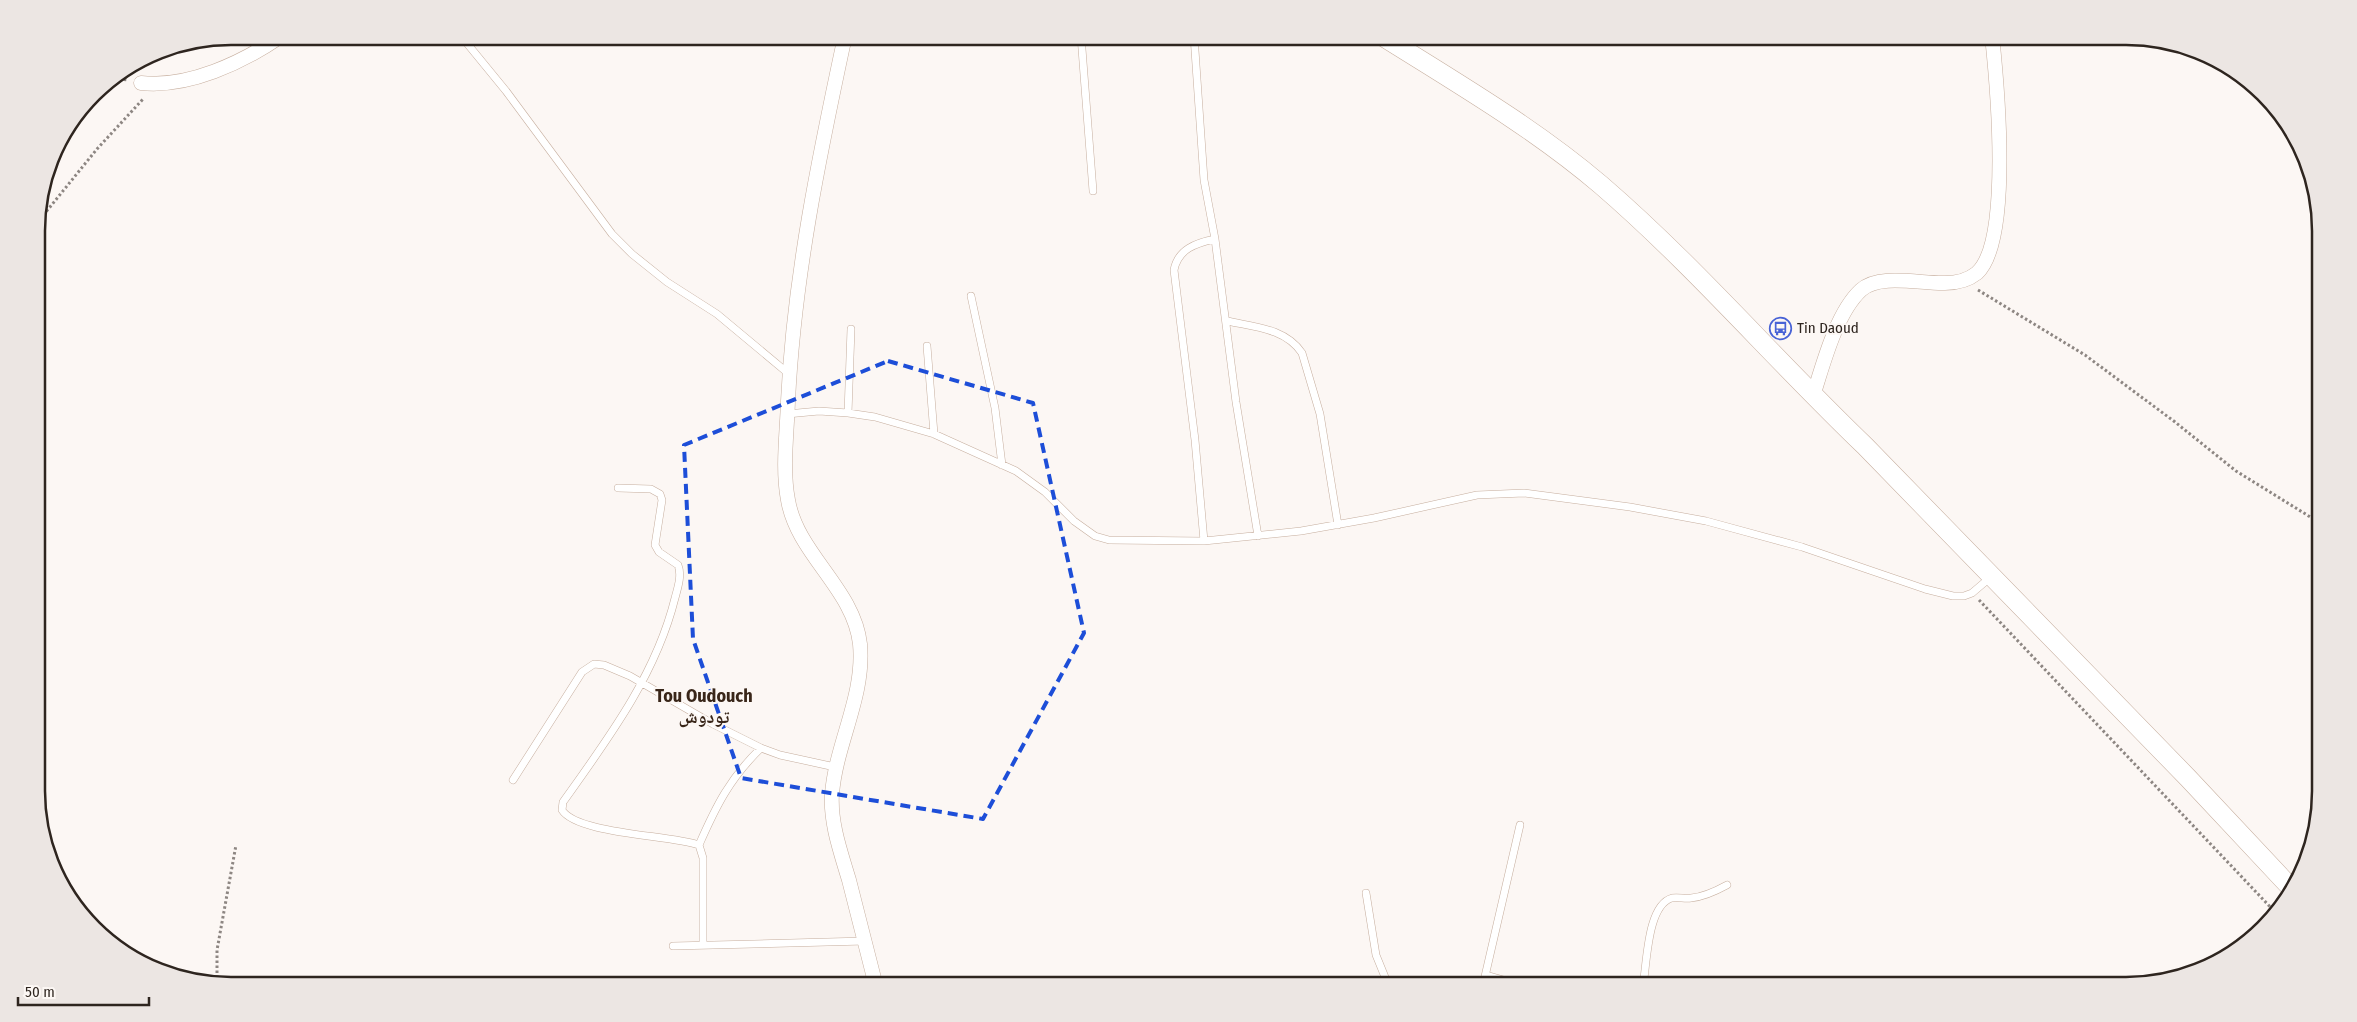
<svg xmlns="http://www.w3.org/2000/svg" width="2357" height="1022" viewBox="0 0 2357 1022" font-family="'Fira Sans Condensed','Noto Naskh Arabic',sans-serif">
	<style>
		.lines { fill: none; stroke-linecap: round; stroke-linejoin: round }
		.lane-casing { stroke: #c6ae9e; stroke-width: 8 }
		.street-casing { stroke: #c6ae9e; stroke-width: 15 }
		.secondary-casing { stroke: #c6ae9e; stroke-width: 20 }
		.path { stroke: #8d8682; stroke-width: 3; stroke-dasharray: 2.5 2.5; stroke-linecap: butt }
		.lane { stroke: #fff; stroke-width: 7 }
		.street { stroke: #fff; stroke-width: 14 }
		.secondary { stroke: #fff; stroke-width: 19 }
		.marked { fill: none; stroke: #1d4ed8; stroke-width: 4; stroke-dasharray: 10 6; stroke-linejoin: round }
		.labels { text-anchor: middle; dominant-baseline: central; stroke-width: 4; stroke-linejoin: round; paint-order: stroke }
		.poi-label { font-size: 15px; fill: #2e251f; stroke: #fcf7f4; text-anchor: start }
		.quarter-label { font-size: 18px; font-weight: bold; fill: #392619; stroke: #fcf7f4 }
		.rim { fill: none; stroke: #2e251f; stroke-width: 2.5 }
	</style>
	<rect width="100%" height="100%" fill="#fcf7f4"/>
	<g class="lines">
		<defs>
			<path id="lane" d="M461,36L506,91L612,234L632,254L667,282L717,314L789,374
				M1081,36L1093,191
				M1194,36L1204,180L1215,239
				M971,296L995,408L1002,465
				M1227,321C1254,327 1285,328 1302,353L1320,414L1338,525
				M927,346L934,434
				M848,413L851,329
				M787,414L819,411L848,413L875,417L934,434L1016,471L1045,492L1074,521L1095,536L1109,540L1204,541L1301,531L1374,518L1477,495L1524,493L1630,507L1706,521L1802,547L1925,589L1953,596H1964L1972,593L1992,576
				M618,488L651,489L660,494L662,500L655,545L659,552L678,565C682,575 678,587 675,598C656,675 608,739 563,802L562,810C577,834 670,835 699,845L703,858V944
				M1204,541L1195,440L1174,270C1178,249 1196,243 1215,239L1236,402L1258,536
				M513,780L582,672L594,664L604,665L630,676L713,724L761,748L780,755L835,767
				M699,845C716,806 730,778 761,748
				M1366,893L1376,955L1387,982L1390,986
				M673,946L865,941
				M1486,975L1521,985
				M1483,985L1520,825
				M1643,985C1647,964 1647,905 1672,898C1679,897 1685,899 1691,898C1704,897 1716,891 1727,885"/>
			<path id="street" d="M845,36C819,157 794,277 788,401C787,433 782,469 788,500C797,554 854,589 860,644C865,696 836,743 832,794C830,823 841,853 849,880C858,915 867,950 876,986
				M141,83C188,88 242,63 281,36
				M1813,396C1823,365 1836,313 1861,290C1879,273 1922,284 1945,283C1957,283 1967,281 1977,273C2012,241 1997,83 1992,36"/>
			<path id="secondary" d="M1382,36C1457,83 1534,128 1601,185C1695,266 1776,361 1865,446L2188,778L2292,889"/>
		</defs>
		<use href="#lane" class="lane-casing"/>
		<use href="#street" class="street-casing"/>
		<use href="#secondary" class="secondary-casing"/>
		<path class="path" d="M114,78L128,80
			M37,223L97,149L144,98
			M1978,290L2085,355L2175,422L2236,471L2320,523
			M1979,600L2276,913
			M217,983V950L236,845"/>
		<use href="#lane" class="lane"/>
		<use href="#street" class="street"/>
		<use href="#secondary" class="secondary"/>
	</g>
	<path class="marked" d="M888,361L1033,403L1084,633L983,819L741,778L693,639L684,445Z"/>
	<defs>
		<symbol id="bus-ring" viewBox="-11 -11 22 22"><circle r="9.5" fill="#fcf7f4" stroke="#4862d6" stroke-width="1.5"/><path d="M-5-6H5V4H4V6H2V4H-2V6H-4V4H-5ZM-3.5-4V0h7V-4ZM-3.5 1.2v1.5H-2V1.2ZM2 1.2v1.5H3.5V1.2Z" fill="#4862d6"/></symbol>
	</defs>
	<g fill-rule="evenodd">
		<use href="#bus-ring" x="1768" y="316" width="25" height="25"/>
	</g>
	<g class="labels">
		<g class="poi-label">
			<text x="1797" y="328">Tin Daoud</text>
		</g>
		<g class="quarter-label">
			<text x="704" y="696">Tou Oudouch<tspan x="704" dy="21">تودوش</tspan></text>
		</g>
	</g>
	<path d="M0 0H2357V1022H0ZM231 45H2126A186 186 0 0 1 2312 231V791A186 186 0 0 1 2126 977H231A186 186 0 0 1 45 791V231A186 186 0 0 1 231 45Z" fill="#ece6e3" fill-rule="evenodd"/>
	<path class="rim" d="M231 45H2126A186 186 0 0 1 2312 231V791A186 186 0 0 1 2126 977H231A186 186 0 0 1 45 791V231A186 186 0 0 1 231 45Z"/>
	<path d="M18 997v8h131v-8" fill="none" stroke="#2e251f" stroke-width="2.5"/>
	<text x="25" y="997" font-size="15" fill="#2e251f" stroke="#fcf7f4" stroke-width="4" paint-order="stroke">50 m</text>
</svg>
